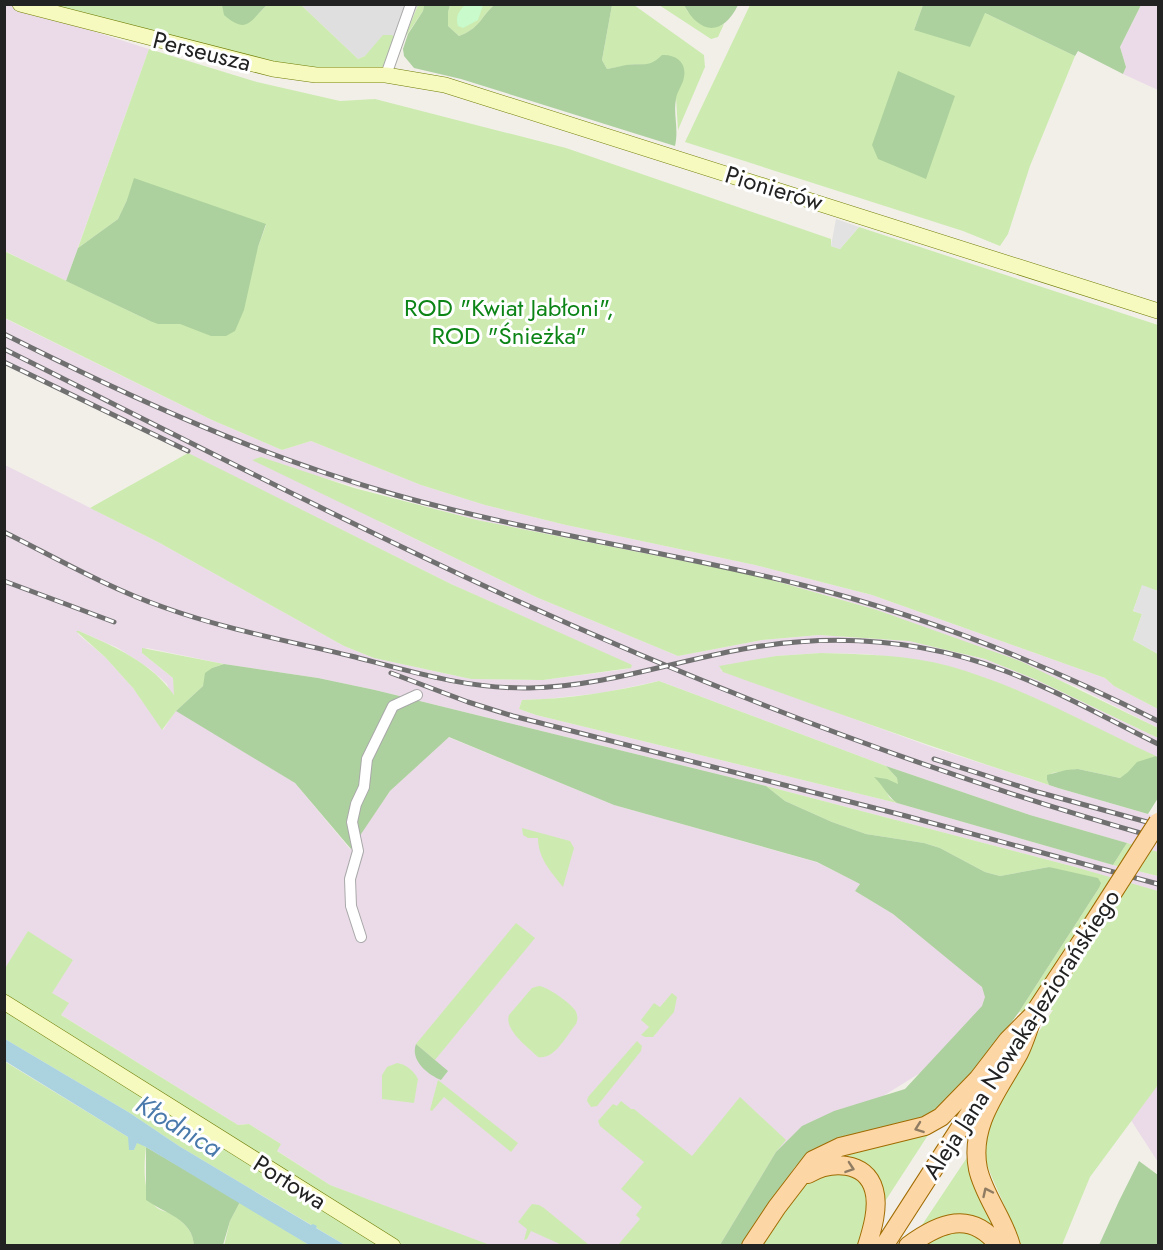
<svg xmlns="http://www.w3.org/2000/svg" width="1163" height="1250" viewBox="0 0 1163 1250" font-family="Jost,sans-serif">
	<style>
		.residential { fill: #e0dfdf }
		.industrial { fill: #ebdbe8; fill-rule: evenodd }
		.grass { fill: #cdebb0 }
		.forest { fill: #add19e }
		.park { fill: #c8facc }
		.parking { fill: #e2e2e2 }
		.water { fill: #aad3df }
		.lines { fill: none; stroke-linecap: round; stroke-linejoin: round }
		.street-casing { stroke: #a9a9a9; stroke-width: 12 }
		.secondary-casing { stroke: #707d05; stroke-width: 16 }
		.primary-casing { stroke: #a06b00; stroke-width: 20 }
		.street { stroke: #fff; stroke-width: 10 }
		.secondary { stroke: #f7fabf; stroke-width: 15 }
		.primary { stroke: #fcd6a4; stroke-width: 18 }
		.rail-casing { stroke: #707070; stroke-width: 5 }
		.rail { stroke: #fff; stroke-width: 3; stroke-dasharray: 9; stroke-linecap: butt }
		.primary-bridge-casing { stroke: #a06b00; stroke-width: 20; stroke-linecap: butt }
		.primary-bridge { stroke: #fcd6a4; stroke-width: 18 }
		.oneway { stroke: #8f7c63 }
		.labels { text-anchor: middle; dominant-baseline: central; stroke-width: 6; stroke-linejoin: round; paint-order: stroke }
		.street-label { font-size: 24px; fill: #222; stroke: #fff }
		.park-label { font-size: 24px; fill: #0c8416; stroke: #fff }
		.water-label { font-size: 26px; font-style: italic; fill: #4a7aab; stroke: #fff }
	</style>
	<rect width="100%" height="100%" fill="#f2efe9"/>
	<path class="residential" d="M301,5H418L404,39L358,59Z"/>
	<path class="industrial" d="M5,5H10L149,49L66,281L5,251Z
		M1141,5H1158V90L1123,74L1126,67L1120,47Z
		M4,318L212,420L282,450L311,441L421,485L485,505L566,525L755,565L872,595L1105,678L1114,686L1158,709V728L1077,687L877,610L754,575L477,520L309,474L380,522L536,597L678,656L762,640L819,635L909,641L985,659L1037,680L1158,738V758L1041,701L978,676L948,666L908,659L866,654L821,653L776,656L720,670L934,748L1058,788L1158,817V852L1030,815L886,766L659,681L602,693L546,699L522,700L519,709L536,715L897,803L1113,865L1158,876V1162L1059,1009L1137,886L1075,867L766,786L375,690L318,678L224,664L147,648L142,653L173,678L177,711L295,783L350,849L390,791L448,737L614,805L816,862L861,884L855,891L893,914L977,982L985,991L1019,1012L862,1109L799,1135L723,1245L490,1246L330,1185L276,1150L281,1144L249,1124L238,1125L5,980V465L158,542L344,646L374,658L471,679L543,680L627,669L632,666L451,584L5,363ZM79,631L118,648L150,669L167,684L176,710L163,730L133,688L106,658L78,634Z"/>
	<path class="grass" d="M24,5H222L258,14L267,5H301L358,59L365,56L383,35H391L404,39L418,5H424L423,11L404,39L386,75H316Z
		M450,5H494C480,18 480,28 459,36L448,26V12Z
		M612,5H634L704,55L705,67L678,130L676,97L656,62L646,65L635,64L607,69L602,60Z
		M659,5H684L688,12L720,26L724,24L718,37L711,39Z
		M750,5H923L914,30L985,13L1075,56L1030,166L1008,234L1000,246L963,231L685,142Z
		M149,49L257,82L340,101L375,99L566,148L831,239V246L840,249L859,227L1158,325V591L1142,586L1133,611L1142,614L1133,640L1158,654V709L1114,686L1105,678L872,595L755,565L566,525L485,505L421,485L311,441L282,450L212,420L5,318L4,251L150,321L258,247L266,225L127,200L118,219L78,248Z
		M188,453L451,584L630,664L632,665L631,668L543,680L471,679L374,658L344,646L158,542L90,508Z
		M261,457L354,488L477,520L754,575L877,610L1020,661L1158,728V738L1037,680L985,659L909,641L819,635L762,640L678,656L536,597L252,460Z
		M76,631H79C115,647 151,662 174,695L173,678L142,653V648L224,664L212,668L203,686L176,711L162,730L133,688L106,658Z
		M821,653C864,654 908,655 949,666C1021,686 1089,725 1156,756L1120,778L1078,769L1052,773L1047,780L1049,785C939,750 831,711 723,672L719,666L776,656Z
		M659,681L886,766L897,778L899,784L881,783L890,798L897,803L536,715L519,709L522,700C568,699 614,692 659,681Z
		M766,786L1075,867L1158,891V1085L1090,1177L1062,1245H1019C1012,1216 995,1189 985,1159C975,1126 1034,1039 1053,1010L1019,1012L1099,888L1049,867L1000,876L985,872L940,848L924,843L866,834L832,822L785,801Z
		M522,828L570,841L574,848L563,887C551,872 538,858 538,838H528L523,835Z
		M1127,843L1158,852V876L1113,865Z
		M516,923L535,938L435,1060L416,1044Z
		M28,931L73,960L52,993L69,1003L61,1015L238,1125L249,1124L281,1144L277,1151L330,1185L490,1245H345L179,1146L130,1113L5,1039L4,970Z
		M539,986C548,987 569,1002 575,1010C578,1015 578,1020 576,1024C566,1036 555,1060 538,1057C528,1047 504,1030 509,1015L532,988Z
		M672,993L677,997L674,1012L653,1037H645L641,1035L649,1027L641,1020L654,1003L660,1007Z
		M637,1041L642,1046L641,1051L597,1106L591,1107L587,1101L588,1097Z
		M4,1061L128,1137L134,1150L137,1142L146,1147C144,1164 142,1194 156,1207C159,1210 165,1211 169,1213C182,1220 193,1230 194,1245H5Z
		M397,1063C406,1064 414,1071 418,1079L414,1103L382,1099V1075L387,1067Z
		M438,1080L518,1143L511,1152L444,1097L432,1111L430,1110Z
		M740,1097L786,1140L776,1152L720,1245H618L640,1219L636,1215L642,1207L621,1189L644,1162L600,1126L598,1121L613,1104L617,1106L621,1101L631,1109H634L692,1156Z
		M932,1129L882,1206L881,1188L834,1155Z
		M970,1153L1002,1234L923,1227L922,1225Z
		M848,1172C853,1176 859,1180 863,1184C874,1200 863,1228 860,1245L759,1246C774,1223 796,1181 824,1173C831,1172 841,1172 848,1172Z
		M240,1202L309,1245L224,1246L230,1221Z
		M532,1204L539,1205L544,1208L589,1245H562L531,1231L527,1239L524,1240L527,1229L518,1222Z
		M963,1229L993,1246H918L935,1235Z"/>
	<path class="forest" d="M222,5V4L267,5C250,21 247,35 224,15Z
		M424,5H450L448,12V26L459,36C480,28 480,18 494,5H612L602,60L607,69C614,68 620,66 626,65C643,62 648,69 662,55C675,54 687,62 684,77C683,85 677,91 676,99C673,115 679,128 675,146L461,79L414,68L404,56L403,49L408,34L423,11Z
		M684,5H738C723,36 700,35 684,5Z
		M923,5V4L1141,5L1120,47L1126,67L1123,74L1078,51L1075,56L985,13L970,47L914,30Z
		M898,71L955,96L926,179L878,159L872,145Z
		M134,178L266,224L258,247L244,310L235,331L226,336H211L180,324H158L150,321L66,281L78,248L118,219L127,200Z
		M224,664L318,678L375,690L766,786L785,801L832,822L866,834L924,843L940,848L985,872L1000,876L1049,867L1098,878L1101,883L1099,888L1019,1012L972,1076L935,1113L909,1124L814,1152L795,1167L741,1245H720L776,1152L802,1126L834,1111L905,1089L982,1006L985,997L982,987L893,914L855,891L860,884L817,862L614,805L449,737L390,791L351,849L295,783L176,711L203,686L205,673L212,668Z
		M1156,756L1158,758V798L1148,814L1058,788L1049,785L1047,780V775L1066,770L1078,769L1120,778L1128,772L1137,762Z
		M886,766L1030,815L1127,843L1113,865L897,803C887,796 883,785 874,777L887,779L898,784L897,778Z
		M416,1044L448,1071L441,1080C427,1074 410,1060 416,1044Z
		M146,1147L240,1202L230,1221L223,1245L194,1246C193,1219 164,1213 146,1200Z
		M1139,1161L1158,1175V1245H1099L1119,1201Z"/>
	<path class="park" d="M465,5H483L478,20L463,28L458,26C455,16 459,11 465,5Z"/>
	<path class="parking" d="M836,219L859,227L840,249L831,246Z
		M1142,585L1158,591V654L1133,640L1142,614L1133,611Z"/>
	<path class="water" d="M5,1039L130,1113L179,1146L311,1225L313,1224L317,1226L316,1228L345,1245H309L146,1147L137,1143L134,1150H129L128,1137L5,1061Z"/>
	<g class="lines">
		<defs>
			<path id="street" d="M386,75L411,4
				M361,937L351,906L350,879L358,851L352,822L356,804L364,787L367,759L393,706L417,695"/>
			<path id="secondary" d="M20,4L273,69L316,75H386L445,85L1158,311
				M4,1002L393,1246"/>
			<path id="primary" d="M1027,1024L1087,933
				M808,1174C830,1161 866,1160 874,1190C879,1207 872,1230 867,1246
				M751,1246L777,1207L813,1160L840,1147L925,1126L941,1117L978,1079L1008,1040L1034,1014
				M884,1246L996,1072
				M908,1246C939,1223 971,1209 999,1246
				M1011,1246C1004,1219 984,1196 978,1169C969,1124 999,1090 1019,1053C1024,1043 1028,1030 1032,1019"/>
		</defs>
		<use href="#street" class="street-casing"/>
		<use href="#secondary" class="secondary-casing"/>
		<use href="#primary" class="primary-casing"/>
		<use href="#street" class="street"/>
		<use href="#secondary" class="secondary"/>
		<use href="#primary" class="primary"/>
		<defs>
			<path id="rail" d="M4,334C131,398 259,456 396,495C528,532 665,551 798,584C924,615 1043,663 1158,721
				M4,349C166,430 327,513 491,589C707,688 930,774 1158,838
				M4,362L188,451
				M4,532C56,558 108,588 163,607C224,629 288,641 351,656C409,671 467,689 529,688C601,687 672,662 743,649C832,633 921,639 1005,671C1058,691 1108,719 1158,744
				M4,581L114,622
				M391,673L468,702L513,716L906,816L1158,884
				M934,759L1034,791L1158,825"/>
		</defs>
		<use href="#rail" class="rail-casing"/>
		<use href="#rail" class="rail"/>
		<defs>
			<path id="primary-bridge" d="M1087,933L1158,822"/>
		</defs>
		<use href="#primary-bridge" class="primary-bridge-casing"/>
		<use href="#primary-bridge" class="primary-bridge"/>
	</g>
	<defs><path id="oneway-chevron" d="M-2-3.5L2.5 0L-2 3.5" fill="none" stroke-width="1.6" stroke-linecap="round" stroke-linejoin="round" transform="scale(1.5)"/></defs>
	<g class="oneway">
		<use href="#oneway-chevron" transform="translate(919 1128) rotate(160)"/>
		<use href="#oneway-chevron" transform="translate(850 1168) rotate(19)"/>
		<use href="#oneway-chevron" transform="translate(987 1192) rotate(-115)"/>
	</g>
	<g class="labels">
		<g class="street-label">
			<text transform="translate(202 51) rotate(14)">Perseusza</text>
			<text transform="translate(774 188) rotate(17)">Pionierów</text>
			<text transform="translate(1021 1034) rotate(-57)">Aleja Jana Nowaka-Jeziorańskiego</text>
			<text transform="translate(290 1182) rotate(32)">Portowa</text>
		</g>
		<g class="park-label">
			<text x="509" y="307">ROD "Kwiat Jabłoni",<tspan x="509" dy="28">ROD "Śnieżka"</tspan></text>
		</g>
		<g class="water-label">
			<text transform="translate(179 1126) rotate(31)">Kłodnica</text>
		</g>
	</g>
	<rect width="1163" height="1250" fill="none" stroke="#222222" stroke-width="12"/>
</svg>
